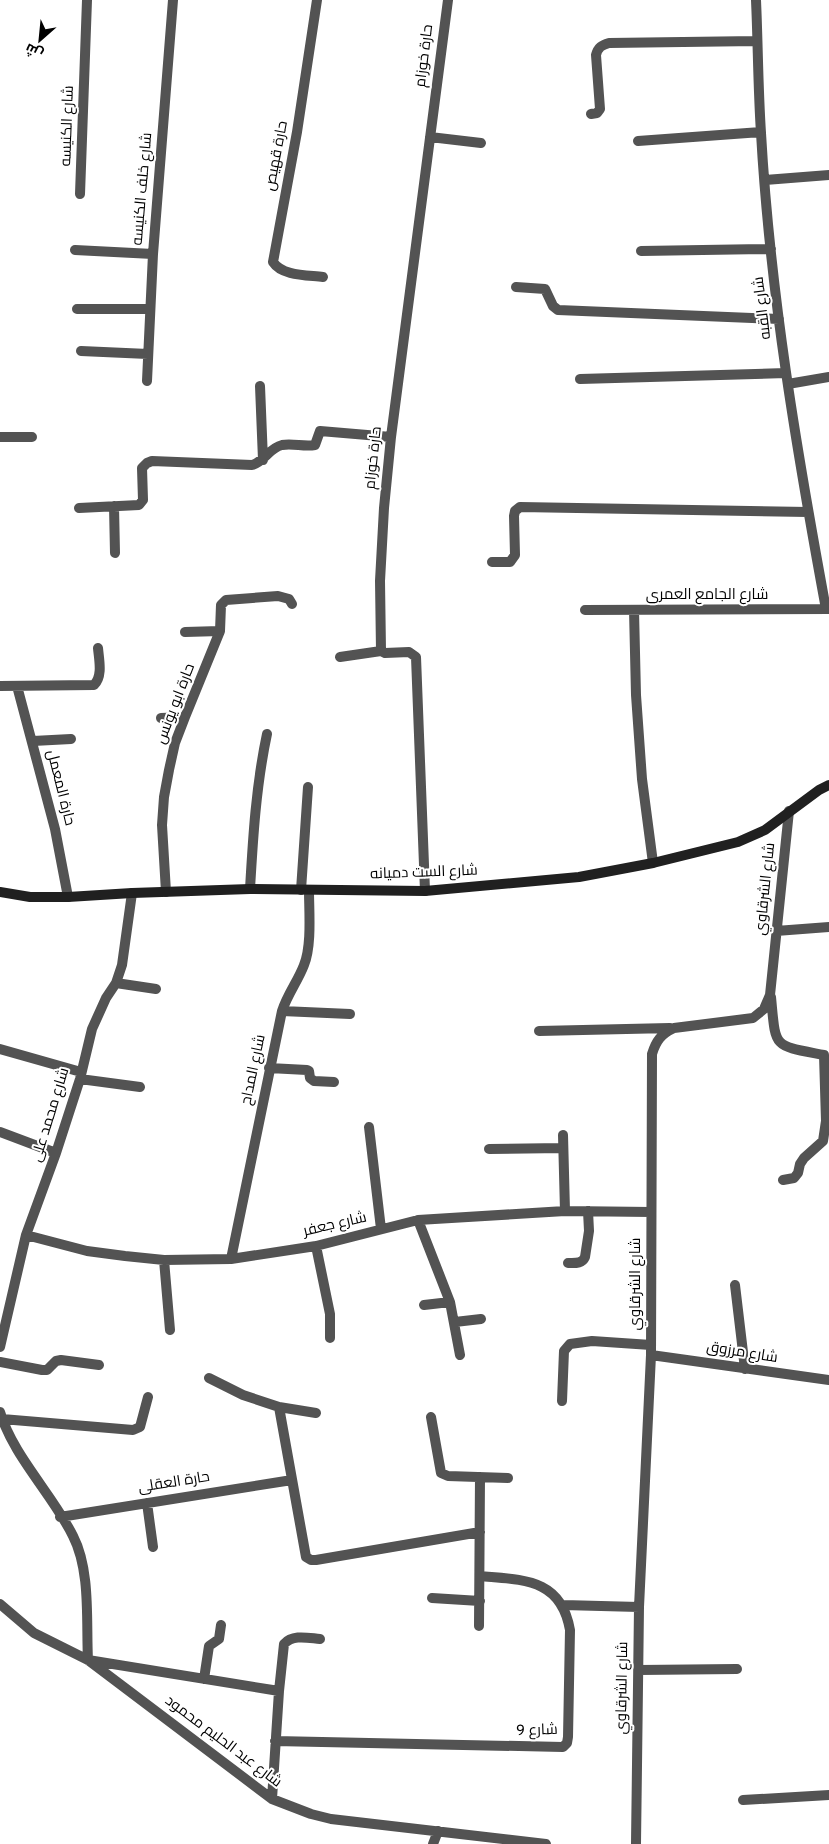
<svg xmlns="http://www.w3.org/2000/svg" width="829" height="1844" viewBox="0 0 829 1844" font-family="Overpass,Cairo,sans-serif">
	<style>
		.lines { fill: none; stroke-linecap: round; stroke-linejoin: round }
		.street { stroke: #535353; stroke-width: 10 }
		.secondary { stroke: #202020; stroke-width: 10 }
		.labels { text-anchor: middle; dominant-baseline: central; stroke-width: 4; stroke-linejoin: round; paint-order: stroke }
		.street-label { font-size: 15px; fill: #000; stroke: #fff }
	</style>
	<rect width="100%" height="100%" fill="#fff"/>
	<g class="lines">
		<path class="street" d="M317,0L297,132L273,262C282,276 307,275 323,277
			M756,0C758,44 758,88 761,133C770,293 797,452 826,609
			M591,114L597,113L600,109L596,55C598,47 602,45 609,43L757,41
			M430,137L481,143
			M638,141L761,132
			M765,180L829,175
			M80,194L87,0
			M75,250L153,254
			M641,251L771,249
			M516,287L545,289L553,306L558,310L779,319
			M77,309H150
			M81,351L148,354
			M580,379L786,373
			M147,381L153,254L173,0
			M788,384L829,377
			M260,386L263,460
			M0,437H32
			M114,506L115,553
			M79,508L139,505L143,500L142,468L147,463L152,461L252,465C264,462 269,448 282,445C293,443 304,447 315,445L320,431L391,437
			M492,562H510L515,555L514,516L515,511L520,507L808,512
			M585,610L829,609
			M634,610L636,695L642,779L653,863
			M185,632L220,631
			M340,657L381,651
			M0,686L94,685C103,676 99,660 98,648
			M17,686L55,829L68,897
			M161,718L185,717
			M33,741L71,739
			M250,889C253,837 256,786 267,734
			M301,890L308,787
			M425,891L416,657L409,652L385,653L381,651L380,581L384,508L391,437L448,0
			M166,892L162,825L164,797L169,770L175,743L185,717L220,631L221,605L226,600L278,596L289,599L292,604
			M776,931L829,927
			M116,983L156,989
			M771,997C776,1049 772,1045 824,1055L826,1121L823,1141L804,1158L800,1164L798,1173L794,1178L783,1180
			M282,1011L350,1014
			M539,1031L670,1028
			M0,1049L81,1072
			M269,1068L307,1070L309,1071L310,1078L314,1081L334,1082
			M80,1079L140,1087
			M369,1127L381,1229
			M0,1132L56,1153
			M563,1135L565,1211
			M489,1149L563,1148
			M418,1220L450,1302L460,1355
			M26,1235L87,1251L125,1256L164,1260L231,1259L316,1246L418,1220L565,1211L651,1212
			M316,1246L330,1314V1338
			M231,1259L282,1011C288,993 298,981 304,965C312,945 309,912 309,890
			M164,1260L170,1330
			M568,1263C575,1263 582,1264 585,1257L589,1231L588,1211
			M735,1285L745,1369
			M424,1305L450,1302
			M455,1322L481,1319
			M0,1347L26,1235L56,1153L80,1079L92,1029L106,998L116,983L122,965L132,893
			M651,1355L829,1380
			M0,1362L42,1370H47L56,1361L61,1360L99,1365
			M209,1378L243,1395L279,1407L316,1413
			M562,1401L564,1351L570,1344L592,1341L651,1345
			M279,1407L306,1557L311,1560H316L480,1532
			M0,1412C13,1456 53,1495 73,1536C91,1571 86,1622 88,1660L279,1691
			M431,1417L441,1473L448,1476L508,1478
			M2,1419L133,1430L140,1427L148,1397
			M147,1503L153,1547
			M60,1517L292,1480
			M432,1598L480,1601
			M0,1604L34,1633L88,1660L272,1799L311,1814L331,1819L546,1844
			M563,1605L639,1607
			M479,1626L480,1477
			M639,1670L737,1669
			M204,1679L209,1646L219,1639L221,1625
			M275,1741L563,1747L567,1743L568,1737L570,1630C561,1578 523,1580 480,1576
			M272,1799L279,1691L284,1644C293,1634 308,1638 320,1639
			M743,1800L829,1795
			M433,1844L438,1831
			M636,1844L639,1607L651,1355L652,1054C656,1041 661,1034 674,1028L753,1018L764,1009L770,995L789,811"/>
		<path class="secondary" d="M0,892L30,897H68L132,893L250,889L425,891L579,877L653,863L738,842L765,830L819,790L829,785"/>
	</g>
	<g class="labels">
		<g class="street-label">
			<text transform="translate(425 56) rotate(-83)">حارة خوزام</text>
			<text transform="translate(68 126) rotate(-88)">شارع الكنيسه</text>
			<text transform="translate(277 156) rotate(-79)">حارة قهيص</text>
			<text transform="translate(143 189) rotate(-85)">شارع خلف الكنيسه</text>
			<text transform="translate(763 308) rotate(-97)">شارع القبه</text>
			<text transform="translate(374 458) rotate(-84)">حارة خوزام</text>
			<text x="707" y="595">شارع الجامع العمرى</text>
			<text transform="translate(176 704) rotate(-69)">حارة ابو يونس</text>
			<text transform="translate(60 788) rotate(76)">حارة المعمل</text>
			<text transform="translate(424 873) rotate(-2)">شارع الست دميانه</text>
			<text transform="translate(766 889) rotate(-84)">شارع الشرقاوي</text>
			<text transform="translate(254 1070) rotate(-78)">شارع المداح</text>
			<text transform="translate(51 1115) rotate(-73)">شارع محمد على</text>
			<text transform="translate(335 1225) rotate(-13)">شارع جعفر</text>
			<text transform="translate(636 1284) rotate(-90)">شارع الشرقاوي</text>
			<text transform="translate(742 1353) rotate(9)">شارع مرزوق</text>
			<text transform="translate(174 1483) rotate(-9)">حارة العقلى</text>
			<text transform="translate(623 1688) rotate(-89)">شارع الشرقاوي</text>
			<text transform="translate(537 1731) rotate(-2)">شارع 9</text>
			<text transform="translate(223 1742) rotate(37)">شارع عبد الحليم محمود</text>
		</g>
	</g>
	<g transform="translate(40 40) rotate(207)" stroke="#ffffff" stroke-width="4" paint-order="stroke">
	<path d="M0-4L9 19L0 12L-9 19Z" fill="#000000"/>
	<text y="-8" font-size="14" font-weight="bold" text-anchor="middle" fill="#000000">ش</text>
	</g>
</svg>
